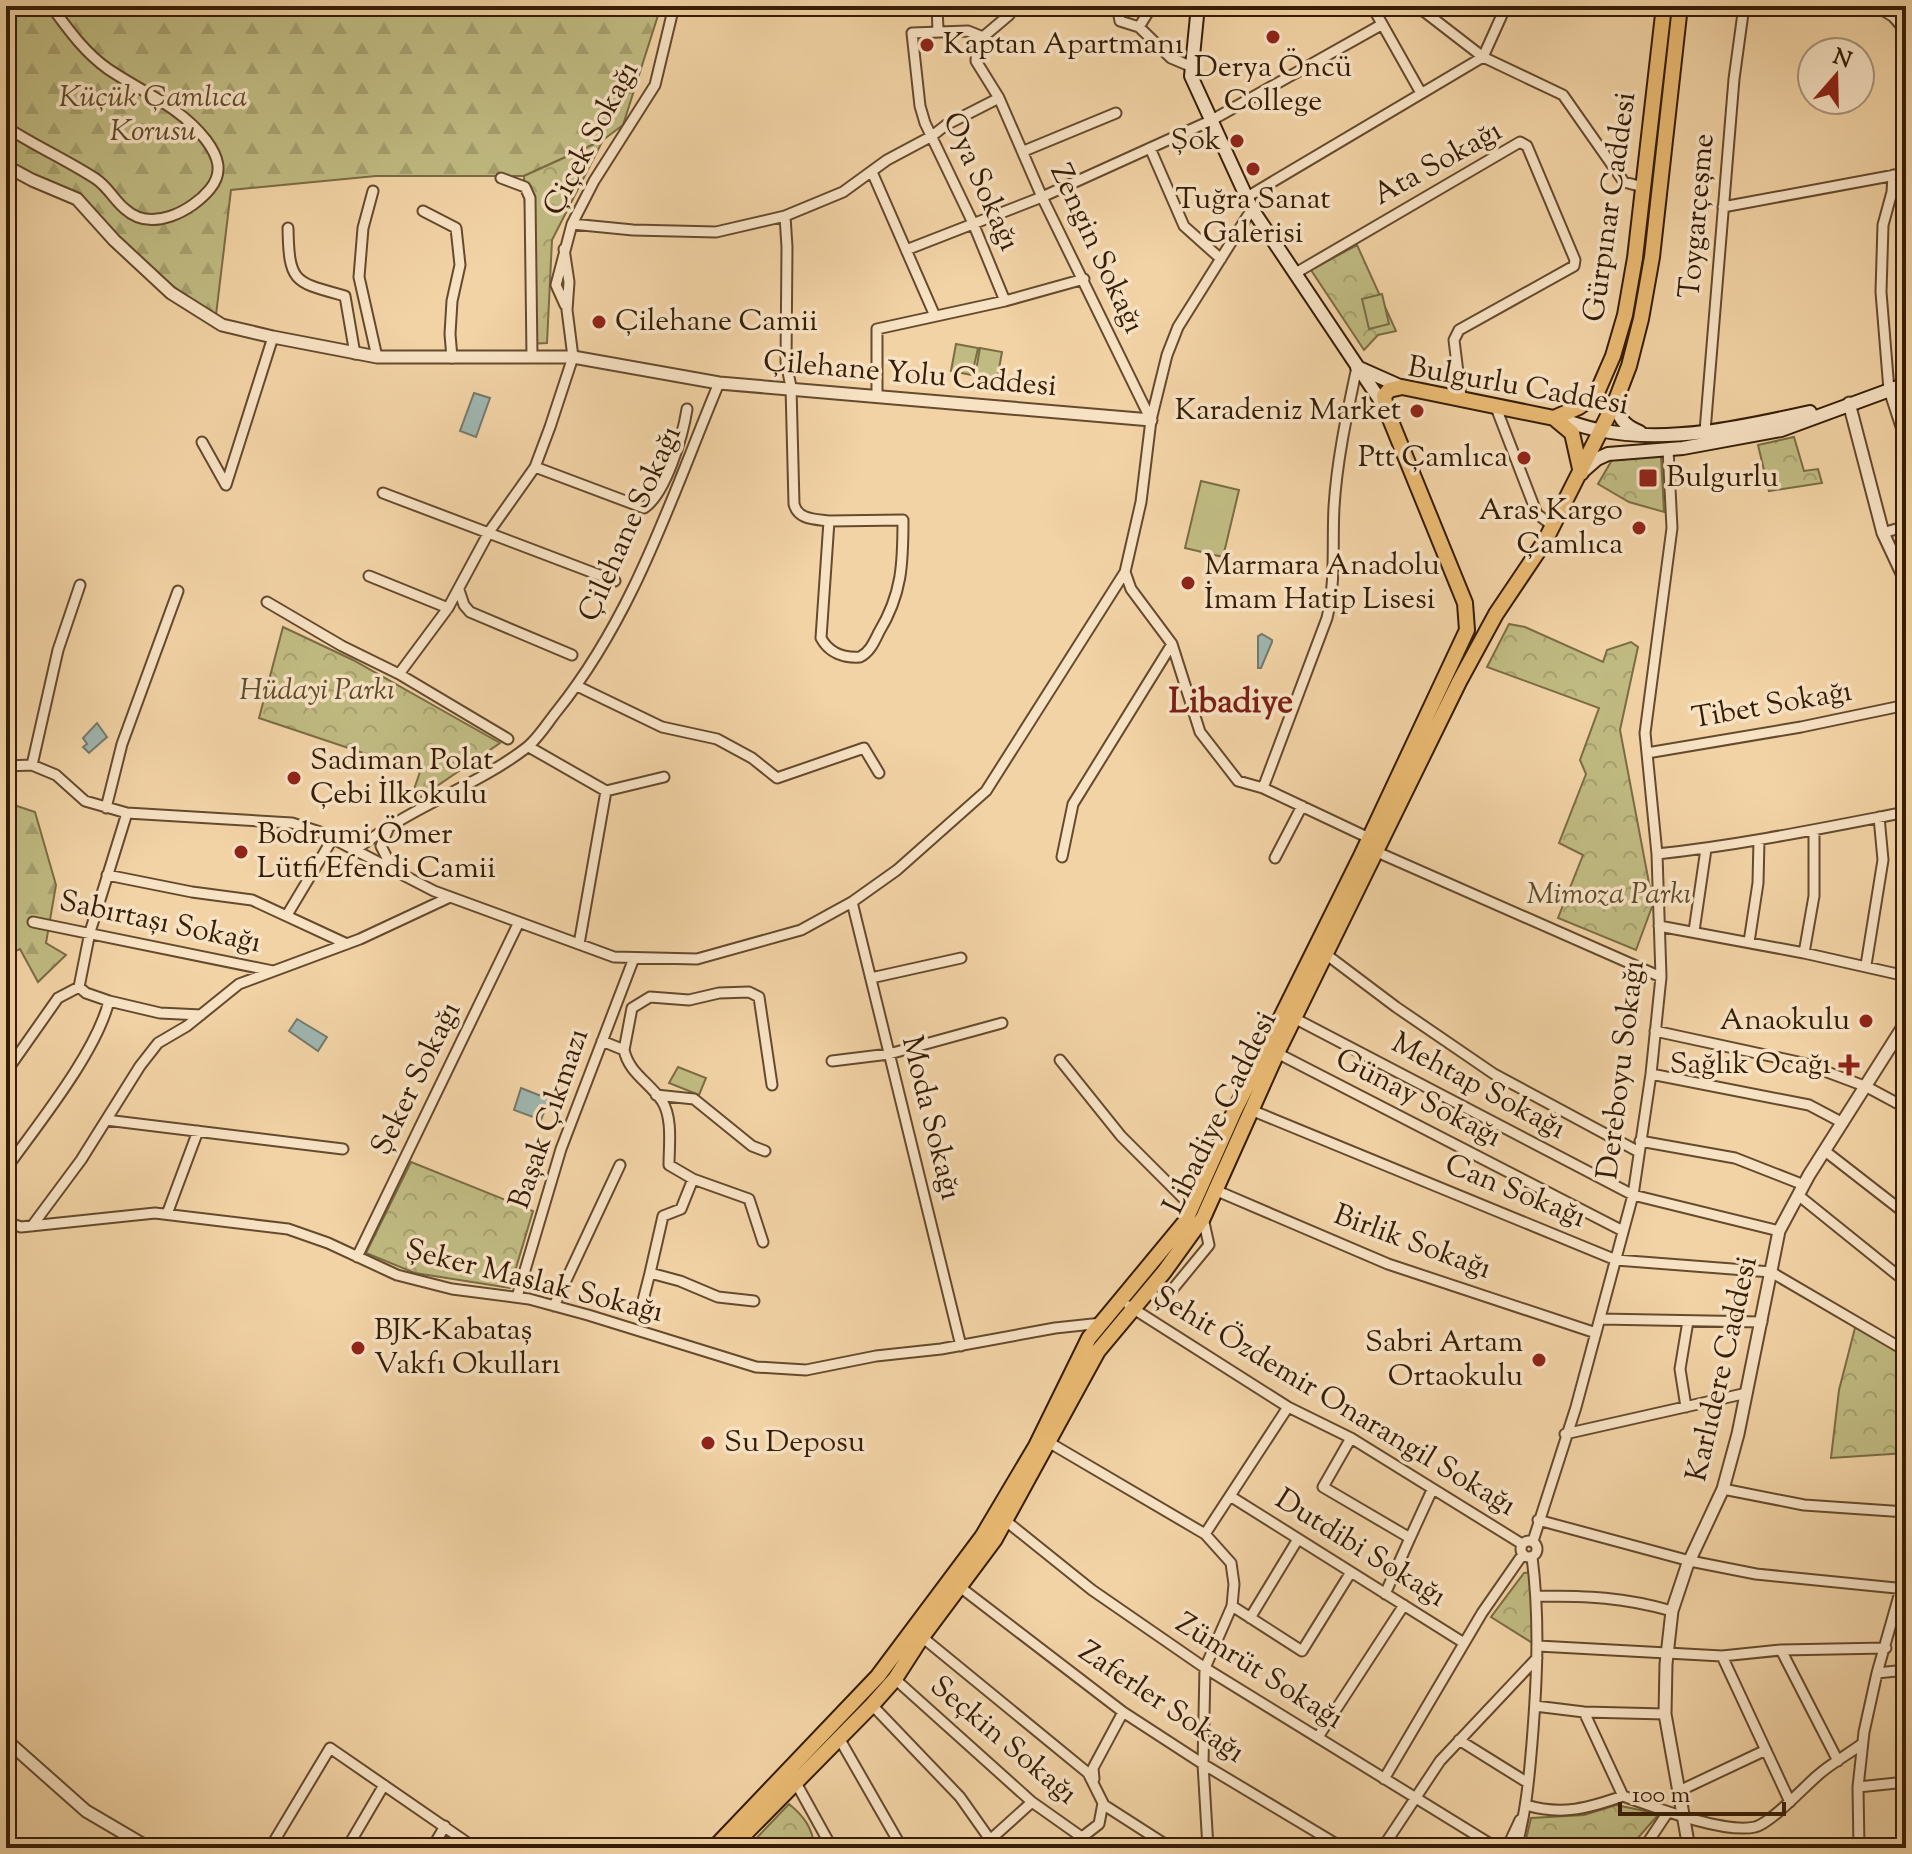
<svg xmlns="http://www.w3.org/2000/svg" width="1912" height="1854" viewBox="0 0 1912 1854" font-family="'Sorts Mill Goudy',serif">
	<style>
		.forest { fill: url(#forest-firs); stroke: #7b6c44; stroke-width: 2 }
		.park { fill: url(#park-crowns); stroke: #7b6c44; stroke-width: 2 }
		.pitch { fill: #c0bb82; stroke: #7b6c44; stroke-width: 2 }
		.water { fill: #9fb6b1; stroke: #75796c; stroke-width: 2 }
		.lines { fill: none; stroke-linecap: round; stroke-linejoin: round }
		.minor-casing { stroke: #654a2d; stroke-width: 13 }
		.tertiary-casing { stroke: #654a2d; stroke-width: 15 }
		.secondary-casing { stroke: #361d05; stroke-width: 16 }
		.primary-casing { stroke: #361d05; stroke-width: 18 }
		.minor { stroke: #f7e2c4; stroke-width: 9 }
		.tertiary { stroke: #f7e2c4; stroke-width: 11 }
		.secondary { stroke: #f7e2c4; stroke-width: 12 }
		.primary { stroke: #e9ba72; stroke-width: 14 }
		.poi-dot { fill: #8f2418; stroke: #f7e2c4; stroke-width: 3 }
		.labels { text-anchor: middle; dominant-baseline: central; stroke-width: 7; stroke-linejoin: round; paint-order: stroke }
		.poi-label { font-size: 30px; fill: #361d05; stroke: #f7e2c4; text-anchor: start }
		.park-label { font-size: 30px; font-style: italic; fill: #5f4c2a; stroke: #f7e2c4 }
		.street-label { font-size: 30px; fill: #361d05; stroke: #f7e2c4 }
		.quarter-label { font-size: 34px; font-weight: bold; fill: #7a1f14; stroke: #f7e2c4 }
	</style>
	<defs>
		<pattern id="forest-firs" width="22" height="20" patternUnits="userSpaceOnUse" patternTransform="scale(2)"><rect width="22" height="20" fill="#c0bb82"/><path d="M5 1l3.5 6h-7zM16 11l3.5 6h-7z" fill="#a6a06f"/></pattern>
		<pattern id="park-crowns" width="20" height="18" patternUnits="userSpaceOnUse" patternTransform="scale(2)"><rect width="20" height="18" fill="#c0bb82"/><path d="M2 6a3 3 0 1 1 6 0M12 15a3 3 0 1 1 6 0" fill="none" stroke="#a6a06f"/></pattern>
	</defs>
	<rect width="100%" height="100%" fill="#f2d3a5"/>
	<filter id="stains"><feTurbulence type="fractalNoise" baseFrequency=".0025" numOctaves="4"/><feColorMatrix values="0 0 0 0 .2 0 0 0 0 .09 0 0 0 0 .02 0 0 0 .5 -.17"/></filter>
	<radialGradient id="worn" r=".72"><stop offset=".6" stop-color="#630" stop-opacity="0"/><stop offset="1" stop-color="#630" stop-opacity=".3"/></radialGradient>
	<path class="forest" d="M6,6H661L623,125L603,140L524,176H376L231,190L216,315L143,266L78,193L30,175L6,162Z
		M9,773L8,803L35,812L56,885L46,943L66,955L38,982L20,949L6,955V775Z"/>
	<path class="park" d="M603,140L552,240L547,343L529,344L524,176Z
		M1357,245L1396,331L1378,335L1364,350L1311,270Z
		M1794,437L1804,471L1818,469L1822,483L1769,491L1758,445Z
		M1661,456L1664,512L1629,502L1598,484L1612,460Z
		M1509,624L1525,627L1603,662L1607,650L1631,642L1638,647L1620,730L1653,904L1636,950L1558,918L1583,855L1559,843L1586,774L1580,760L1599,708L1487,667Z
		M283,627L353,660L500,743L418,799L412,795L420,772L259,718Z
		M411,1162L533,1211L510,1288L415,1273L366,1253Z
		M1856,1324L1906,1355V1453L1831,1458L1839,1390Z
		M1533,1572L1534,1644L1491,1617L1524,1573Z
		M789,1804C805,1817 812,1828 815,1848H747Z
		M1616,1805L1659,1814L1629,1848H1524L1531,1818L1584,1815Z"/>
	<path class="pitch" d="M1382,294L1389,324L1369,329L1362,299Z
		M956,344L978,348L972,375L951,371Z
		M980,348L1002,352L997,380L975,376Z
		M1201,481L1239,490L1223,557L1185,548Z
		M678,1067L706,1078L699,1095L669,1083Z"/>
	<path class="water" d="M474,393L490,398L476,437L460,431Z
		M1262,634L1272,640V642L1261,668H1258V636Z
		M97,723L107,737L89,753L83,747L87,744L83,738Z
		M297,1019L327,1037L318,1051L289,1031Z
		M521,1088L549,1099L541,1120L514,1110Z"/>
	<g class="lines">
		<defs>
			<path id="minor" d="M937,6L938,30
				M1014,6L1009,15L983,37L977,46L976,61L999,98L1042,197L1151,420
				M1117,6L1120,21L1139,27L1171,58L1190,66
				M1372,6L1421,93
				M1417,6L1483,57L1563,95L1624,182L1643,187
				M1139,27L1152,6
				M983,37L968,31L912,33L920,106L925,123L973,223L1005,301
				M6,127C35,146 67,160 96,179C108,187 114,200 125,209C151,233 192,211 210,189C224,172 218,156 206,140C181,107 142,92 108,69C84,52 68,29 51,6
				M1150,148L1184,226L1221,259
				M1024,151L1116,113
				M872,172L935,316
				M1893,175L1892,192L1883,225L1881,292L1889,390L1906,442
				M501,178L525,187L530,198L532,356
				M373,191L363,228L359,277L377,357
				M1247,197L1483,57L1506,6
				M1723,207L1906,173
				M1252,209L1178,327L1167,355L1151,420L1141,502L1125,572L1131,589L1172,644L1200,732L1238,781L1263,788L1369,838
				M423,211L456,228L460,265L452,301L450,334L452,358
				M785,216L787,247L786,362L791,387L794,504C798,520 815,519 829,521L821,638C829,653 844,658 860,657C870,652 874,642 879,632C902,594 903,564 903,520L829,521
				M572,224L633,230L716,232L785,216L843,192L887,160L932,136L946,125L999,98
				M288,228C289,283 294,282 345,296L355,354
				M906,250L1042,197L1212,120L1381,25
				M1294,274L1520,142L1527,146L1575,260L1574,266L1459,330L1454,340L1461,397
				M565,305L556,285L572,224L594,181L655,85L674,6
				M877,396V329L1005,301L1084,279
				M1495,405L1537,514L1553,526
				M1705,431L1734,79L1744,6
				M202,442L226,485L273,337
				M535,467L644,508C666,494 683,435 687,409
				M383,493L615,581
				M1883,533L1906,526
				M369,576L448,608
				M459,590L464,605L470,612L572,655
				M267,602L342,646L399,674L508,739
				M399,674L448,608L489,532L535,467L550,427L573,357L567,310L569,282L564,249
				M577,686L662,727L717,739L752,758L777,778L864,748L879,773
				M529,747L606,791L664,777
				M1647,753L1801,727L1906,705
				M32,765L58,650L80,585
				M6,766L32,765L56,775L85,801L127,813L292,823L320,832L434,891L614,957L697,959L801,930L852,902L897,870L986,791L1125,572
				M1263,788L1327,618C1336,581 1332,545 1334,507C1337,459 1347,414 1357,367
				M106,808L122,744L178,591
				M389,827L381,846L393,870
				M353,851C368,841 383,830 399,821C441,796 487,778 526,748C538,739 548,722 557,711C635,614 672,495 719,383
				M1377,852L1661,977
				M1657,854C1741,845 1823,828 1906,812
				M1062,857L1073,804L1172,644
				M1275,858L1302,806
				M107,875L192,892L252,900L347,944
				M852,902L961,1346
				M287,915L333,838
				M33,922L273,971
				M1659,926L1804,953L1906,976
				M1694,931L1706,849
				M1749,942L1758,883L1759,840
				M579,944L606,791
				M1804,953L1814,896V831
				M1327,955L1396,1007L1494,1074L1639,1152
				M1866,965L1883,860L1879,817
				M871,978L961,958
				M109,1001L160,1013L201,1015
				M1296,1019L1633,1195L1779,1231
				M1655,1031L1803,1063L1867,1087L1906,1108
				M602,1041L624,1050C629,1073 649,1082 662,1101C673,1118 669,1146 669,1165L693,1179L681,1209L663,1216L650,1273L680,1281L718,1297L754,1301
				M624,1050L632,1008L650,997L689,1000L719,993L749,992L759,997L772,1085
				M1277,1053L1623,1231
				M1060,1060L1121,1136L1192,1207
				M832,1061L889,1054L1002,1023
				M6,1072L58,998L79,987
				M1651,1074L1809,1105L1843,1123
				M656,1095L694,1099L752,1146L765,1151
				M1251,1110L1616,1260L1771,1272L1906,1351
				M106,1120L343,1149
				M1640,1141L1735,1158L1804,1185
				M1825,1151L1906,1214
				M6,1169C38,1124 96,1053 109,1001L86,993L79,987L90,932L127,813
				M693,1179L749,1199L763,1242
				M1215,1190L1388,1264L1596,1333
				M1798,1195L1906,1282
				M167,1214L198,1131
				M6,1222L21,1227L155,1213L288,1229L328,1243L397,1275L452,1289L529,1299L588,1315L756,1367L806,1370L876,1356L941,1349L1055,1328L1102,1323
				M32,1226L81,1160L140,1066L158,1043L187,1026L239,984L360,939L450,897
				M357,1257L519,922
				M1147,1292L1163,1301L1209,1245L1203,1218
				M517,1297L561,1149L634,958
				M554,1306L620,1165
				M1129,1306L1288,1407L1351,1438L1522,1544
				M640,1312L650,1273
				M1600,1319L1762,1322
				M1686,1407L1680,1369L1688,1321
				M1565,1434L1747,1393
				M1351,1438L1323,1487L1410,1538L1385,1594
				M1043,1444L1050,1443L1205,1534L1231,1563L1234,1584L1232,1606L1205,1668L1203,1764L1208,1848
				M1723,1489L1804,1505L1906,1512
				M1230,1496L1464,1643
				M1538,1520L1690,1561L1756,1574L1906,1589
				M1006,1521L1092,1590L1205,1668L1497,1848
				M1205,1534L1288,1407
				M1410,1538L1432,1490
				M1521 1549a8 8 0 1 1 16 0a8 8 0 1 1-16 0Z
				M1533,1541L1576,1407L1633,1195L1651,1074L1661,977L1657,854L1645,733L1672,528L1668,449
				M960,1587L1123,1712L1203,1764L1343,1848
				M1537,1596C1588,1596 1623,1597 1672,1611
				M1232,1606L1302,1651L1351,1572
				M1250,1618L1298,1539
				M922,1637L1088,1773L1104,1805L1171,1848
				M1538,1646L1722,1656L1781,1650L1886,1648
				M1781,1650L1838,1761
				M1722,1656L1790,1802
				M1877,1673L1906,1670
				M895,1679L1032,1802L1083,1838
				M872,1705L960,1797L996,1848
				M1535,1706L1584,1712L1665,1714
				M1584,1712L1623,1796C1654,1807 1724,1834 1755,1827C1771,1823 1803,1788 1817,1776C1830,1764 1847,1755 1862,1744
				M1318,1737L1404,1605
				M839,1738L902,1848
				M1459,1740L1528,1783
				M1094,1779L1093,1768L1123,1712
				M1384,1779L1482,1613L1523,1554
				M795,1781L832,1848
				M1858,1787L1906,1782
				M1679,1791L1766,1750
				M1526,1805C1562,1816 1589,1808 1623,1796
				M991,1839L1032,1802
				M270,1848L330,1748L475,1848
				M347,1848L384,1785
				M432,1848L445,1826
				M1068,1848L1099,1824L1103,1803
				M1377,1848L1387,1841L1440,1761L1537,1658
				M1507,1848L1520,1820
				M1516,1848C1526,1813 1529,1779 1532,1743C1537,1681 1540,1619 1532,1557
				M1644,1848L1668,1812
				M1859,1848L1858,1787L1864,1732L1877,1673L1906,1571"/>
			<path id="tertiary" d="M1878,6L1894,16L1906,30
				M6,166L32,180L77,199L114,240L171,293L222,325L273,337L377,357H573L719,383L1151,420
				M1849,403L1883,533L1906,582
				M6,1740L86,1811L149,1848
				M1689,1848L1665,1714L1666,1664L1672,1611L1687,1566L1723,1489L1738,1434L1779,1231L1809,1175L1906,1022"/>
			<path id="secondary" d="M1198,6L1191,76L1252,209L1386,409
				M1357,367L1402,387
				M1616,400C1617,417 1624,426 1640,432
				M1557,418C1571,422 1585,428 1599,430C1668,444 1743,427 1810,412
				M1581,473L1597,459L1608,454L1683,448L1781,430L1906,384"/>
			<path id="primary" d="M1554,418L1579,407L1596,395L1613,356L1625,315L1635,258L1664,6
				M714,1848L878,1676L982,1537L1036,1446L1089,1338L1185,1222L1235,1110L1361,856L1467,630L1465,603L1386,409L1384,396L1389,390L1402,387L1554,418L1572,433L1581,473
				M731,1848L872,1705L895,1679L922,1637L995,1539L1098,1351L1164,1272L1203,1218L1277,1053L1459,682L1496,614L1545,541L1616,400L1629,366L1641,319L1652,257L1680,6"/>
		</defs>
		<use href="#minor" class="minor-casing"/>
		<use href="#tertiary" class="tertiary-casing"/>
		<use href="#secondary" class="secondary-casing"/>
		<use href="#primary" class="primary-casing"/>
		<use href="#minor" class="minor"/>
		<use href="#tertiary" class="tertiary"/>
		<use href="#secondary" class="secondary"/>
		<use href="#primary" class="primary"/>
	</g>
	<g class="poi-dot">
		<circle cx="1273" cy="37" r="8"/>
		<circle cx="927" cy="45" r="8"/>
		<circle cx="1237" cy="141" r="8"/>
		<circle cx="1253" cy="169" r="8"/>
		<circle cx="599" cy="322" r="8"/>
		<circle cx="1417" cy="411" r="8"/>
		<circle cx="1524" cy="458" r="8"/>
		<rect x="1638" y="468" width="20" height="20" rx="4"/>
		<circle cx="1639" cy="528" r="8"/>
		<circle cx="1188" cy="583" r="8"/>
		<circle cx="294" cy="778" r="8"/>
		<circle cx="241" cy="852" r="8"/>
		<circle cx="1866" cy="1021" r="8"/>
		<path d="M1845 1053h8v8h8v8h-8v8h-8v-8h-8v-8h8z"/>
		<circle cx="358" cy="1348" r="8"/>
		<circle cx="1539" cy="1360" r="8"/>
		<circle cx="708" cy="1443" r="8"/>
	</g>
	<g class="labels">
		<g class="poi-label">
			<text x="943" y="45">Kaptan Apartmanı</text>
			<text x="1273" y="68" text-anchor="middle">Derya Öncü<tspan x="1273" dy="34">College</tspan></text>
			<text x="1221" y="141" text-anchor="end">Şok</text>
			<text x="1253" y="200" text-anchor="middle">Tuğra Sanat<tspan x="1253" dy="34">Galerisi</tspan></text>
			<text x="615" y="322">Çilehane Camii</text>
			<text x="1401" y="411" text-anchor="end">Karadeniz Market</text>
			<text x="1508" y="458" text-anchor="end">Ptt Çamlıca</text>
			<text x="1666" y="478">Bulgurlu</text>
			<text x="1623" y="511" text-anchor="end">Aras Kargo<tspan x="1623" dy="34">Çamlıca</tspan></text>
			<text x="1204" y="566">Marmara Anadolu<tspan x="1204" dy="34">İmam Hatip Lisesi</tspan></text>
			<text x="310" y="761">Sadıman Polat<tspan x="310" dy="34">Çebi İlkokulu</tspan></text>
			<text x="257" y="835">Bodrumi Ömer<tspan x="257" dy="34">Lütfi Efendi Camii</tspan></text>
			<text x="1850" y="1021" text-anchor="end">Anaokulu</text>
			<text x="1831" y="1065" text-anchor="end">Sağlık Ocağı</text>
			<text x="374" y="1331">BJK-Kabataş<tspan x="374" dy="34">Vakfı Okulları</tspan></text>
			<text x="1523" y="1343" text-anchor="end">Sabri Artam<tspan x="1523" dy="34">Ortaokulu</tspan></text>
			<text x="724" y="1443">Su Deposu</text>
		</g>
		<g class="park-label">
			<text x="153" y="98">Küçük Çamlıca<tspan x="153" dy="34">Korusu</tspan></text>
			<text x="317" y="691">Hüdayi Parkı</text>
			<text x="1609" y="895">Mimoza Parkı</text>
		</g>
		<g class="street-label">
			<text transform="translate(592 139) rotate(-62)">Çiçek Sokağı</text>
			<text transform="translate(1438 164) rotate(-29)">Ata Sokağı</text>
			<text transform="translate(980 182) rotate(66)">Oya Sokağı</text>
			<text transform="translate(1611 207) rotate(-82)">Gürpınar Caddesi</text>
			<text transform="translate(1698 216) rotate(-85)">Toygarçeşme</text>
			<text transform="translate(1096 249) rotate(65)">Zengin Sokağı</text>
			<text transform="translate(910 375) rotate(5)">Çilehane Yolu Caddesi</text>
			<text transform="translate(1518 387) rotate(10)">Bulgurlu Caddesi</text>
			<text transform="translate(631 524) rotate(-66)">Çilehane Sokağı</text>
			<text transform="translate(1772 706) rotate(-10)">Tibet Sokağı</text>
			<text transform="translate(160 923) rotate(12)">Sabırtaşı Sokağı</text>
			<text transform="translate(1622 1070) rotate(-83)">Dereboyu Sokağı</text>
			<text transform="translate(417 1079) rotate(-64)">Şeker Sokağı</text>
			<text transform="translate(1478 1087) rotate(28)">Mehtap Sokağı</text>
			<text transform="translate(1418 1099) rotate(27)">Günay Sokağı</text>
			<text transform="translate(1221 1113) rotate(-64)">Libadiye Caddesi</text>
			<text transform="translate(930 1118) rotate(76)">Moda Sokağı</text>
			<text transform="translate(550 1119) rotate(-71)">Başak Çıkmazı</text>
			<text transform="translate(1515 1192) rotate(22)">Can Sokağı</text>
			<text transform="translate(1412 1243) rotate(20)">Birlik Sokağı</text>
			<text transform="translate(534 1282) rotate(14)">Şeker Maslak Sokağı</text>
			<text transform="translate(1723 1369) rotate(-77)">Karlıdere Caddesi</text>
			<text transform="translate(1334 1402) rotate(31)">Şehit Özdemir Onarangil Sokağı</text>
			<text transform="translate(1360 1549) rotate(32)">Dutdibi Sokağı</text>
			<text transform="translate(1259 1672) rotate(32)">Zümrüt Sokağı</text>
			<text transform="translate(1161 1703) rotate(34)">Zaferler Sokağı</text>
			<text transform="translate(1003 1741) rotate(40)">Seçkin Sokağı</text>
		</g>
		<g class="quarter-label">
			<text x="1231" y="703">Libadiye</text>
		</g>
	</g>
	<rect width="1912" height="1854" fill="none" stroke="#f2d3a5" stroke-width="32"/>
	<rect x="8" y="8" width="1896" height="1838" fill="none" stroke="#361d05" stroke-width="4"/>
	<rect x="16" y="16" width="1880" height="1822" fill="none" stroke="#361d05" stroke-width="2"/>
	<g transform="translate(1836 76) rotate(20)"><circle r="38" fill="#f7e2c4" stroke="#aa9378" stroke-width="2"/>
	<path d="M0-6L14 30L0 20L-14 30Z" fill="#8f2418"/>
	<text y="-12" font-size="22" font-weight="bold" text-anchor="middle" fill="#361d05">N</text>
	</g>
	<path d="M1620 1802v12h164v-12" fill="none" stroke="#361d05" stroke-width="4"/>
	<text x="1632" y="1802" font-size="24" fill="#361d05" stroke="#f7e2c4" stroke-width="6" paint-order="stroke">100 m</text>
	<rect width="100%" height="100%" filter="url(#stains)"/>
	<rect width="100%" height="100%" fill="url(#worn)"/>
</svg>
